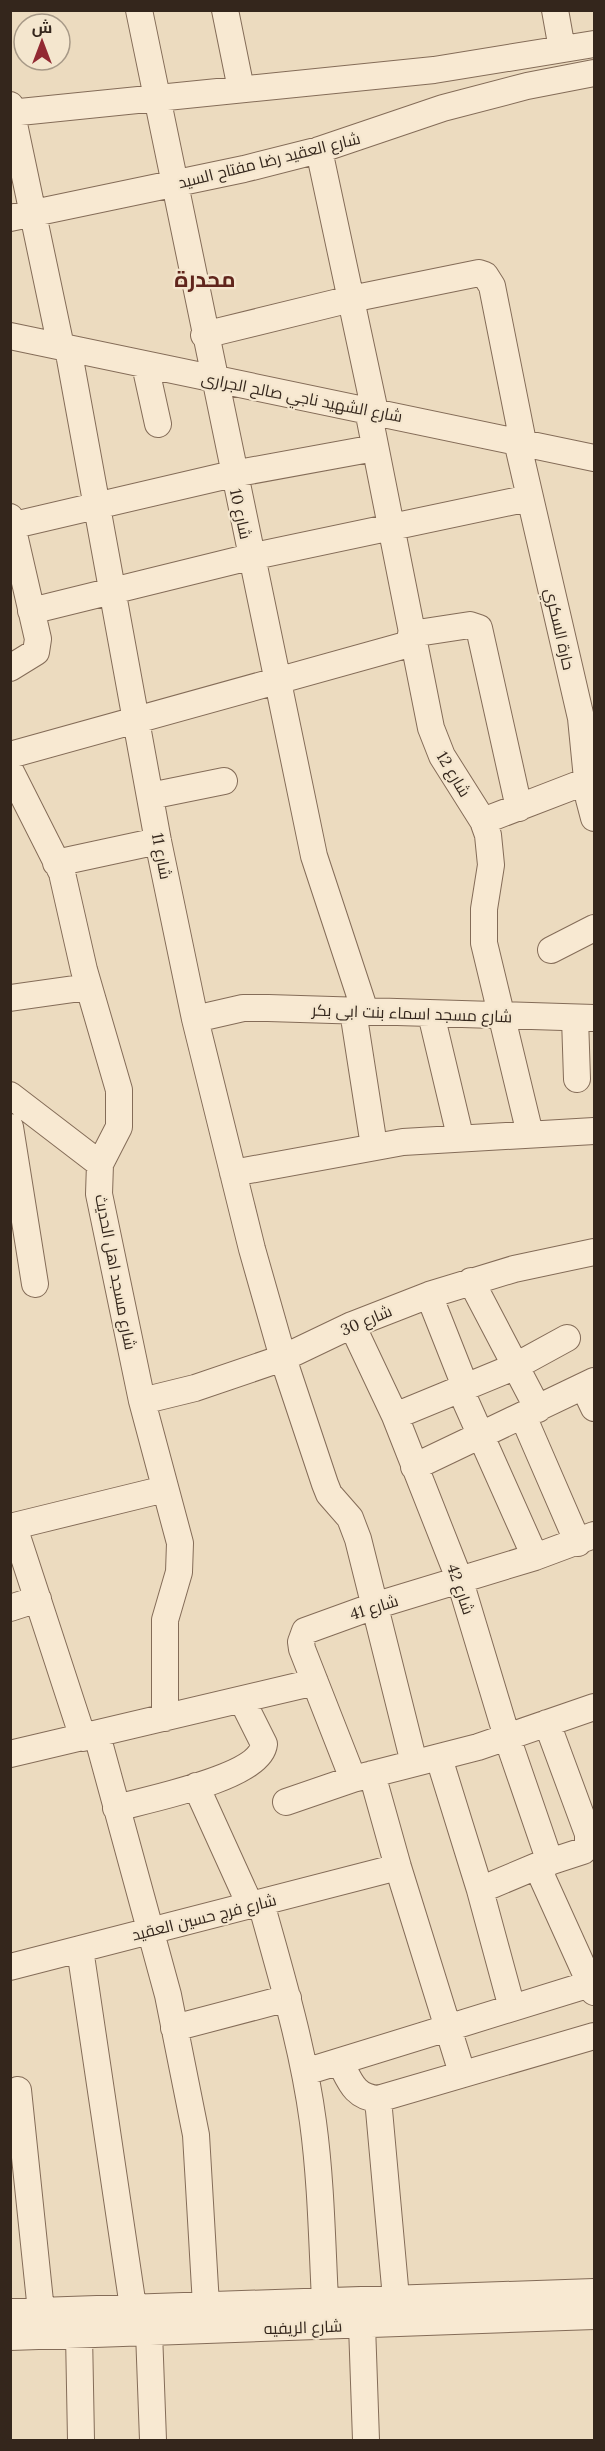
<svg xmlns="http://www.w3.org/2000/svg" width="605" height="2451" viewBox="0 0 605 2451" font-family="Lora,Cairo,serif">
	<style>
		.lines { fill: none; stroke-linecap: round; stroke-linejoin: round }
		.minor-casing { stroke: #846c58; stroke-width: 28 }
		.minor { stroke: #f8e9d2; stroke-width: 26 }
		.labels { text-anchor: middle; dominant-baseline: central; stroke-width: 4.5; stroke-linejoin: round; paint-order: stroke }
		.street-label { font-size: 16px; fill: #34261c; stroke: #f4e6ce }
		.district-label { font-size: 22px; font-weight: bold; fill: #60251c; stroke: #f4e6ce }
	</style>
	<rect width="100%" height="100%" fill="#ecdbbf"/>
	<g class="lines">
		<defs>
			<path id="minor" d="M139,10L314,856L365,1011
				M225,10L241,89
				M555,10L562,49
				M10,105L61,347
				M10,113L434,70L594,44
				M319,150L375,412
				M10,218L244,169L319,150L443,108L527,86L594,73
				M204,335L351,299L479,273L485,275L492,286L523,442
				M10,336L594,458
				M68,348L158,841L195,1019L252,1249L283,1358L325,1484L329,1494L350,1518L358,1539L414,1763
				M145,365L158,424
				M368,410L431,728L442,756L483,821L488,835L491,865L484,909V943L530,1134
				M517,441L581,718L589,799L594,818
				M10,517L38,639L36,652L10,668
				M10,526L233,474L375,448
				M31,611L250,557L529,498
				M411,634L470,625L479,628L519,808
				M10,755L413,643
				M10,770L62,873L84,970L119,1090V1127L100,1164L99,1194L142,1401L180,1543L179,1572L165,1620V1718
				M150,796L224,781
				M483,821L587,781
				M56,863L158,841
				M551,950L594,928
				M10,998L88,987
				M353,1011L374,1146
				M431,1014L460,1136
				M575,1018L577,1079
				M195,1019L243,1008H268L594,1018
				M10,1095L100,1164
				M10,1127L35,1284
				M233,1173L403,1142L594,1131
				M471,1281L538,1409
				M429,1295L461,1376L465,1400L535,1557
				M352,1325L395,1416L460,1581L507,1737L550,1862
				M584,1387L594,1408
				M142,1401L195,1388L283,1358L352,1325L429,1295L514,1269L594,1252
				M395,1416L514,1367L567,1338
				M523,1416L578,1543
				M414,1467L594,1381
				M10,1527L165,1489
				M14,1527L83,1738
				M10,1608L38,1599
				M97,1735L168,1995L196,2135L206,2305
				M10,1754L315,1682
				M439,1758L480,1890L512,2008
				M372,1774L398,1867L462,2073
				M353,1779L302,1649L301,1642L305,1631L374,1606L535,1557L594,1535
				M196,1786L250,1905
				M286,1802L353,1779L478,1747L594,1707
				M116,1808C145,1800 260,1778 264,1744L242,1700
				M537,1866L594,1992
				M480,1890L537,1866L583,1851L588,1846V1834L547,1723
				M261,1903C281,1975 303,2047 313,2122C321,2181 322,2241 325,2300
				M80,1949L133,2307
				M10,1967L398,1867
				M174,2028L288,1998
				M340,2062C350,2081 354,2097 378,2099
				M305,2072L590,1984
				M18,2090L41,2311
				M396,2298L378,2099L594,2036
				M10,2312L594,2292
				M362,2325L366,2440
				M149,2332L153,2440
				M79,2334L81,2440
				M10,2337L594,2316"/>
		</defs>
		<use href="#minor" class="minor-casing"/>
		<use href="#minor" class="minor"/>
	</g>
	<g class="labels">
		<g class="street-label">
			<text transform="translate(269 160) rotate(-14)">شارع العقيد رضا مفتاح السيد</text>
			<text transform="translate(302 397) rotate(11)">شارع الشهيد ناجي صالح الجرارى</text>
			<text transform="translate(241 514) rotate(78)">شارع 10</text>
			<text transform="translate(560 629) rotate(77)">حارة السكري</text>
			<text transform="translate(454 774) rotate(59)">شارع 12</text>
			<text transform="translate(162 856) rotate(79)">شارع 11</text>
			<text transform="translate(412 1013) rotate(2)">شارع مسجد اسماء بنت ابى بكر</text>
			<text transform="translate(116 1272) rotate(79)">شارع مسجد اهل الحديث</text>
			<text transform="translate(366 1320) rotate(-23)">شارع 30</text>
			<text transform="translate(461 1589) rotate(71)">شارع 42</text>
			<text transform="translate(374 1607) rotate(-17)">شارع 41</text>
			<text transform="translate(204 1917) rotate(-14)">شارع فرج حسين العقيد</text>
			<text transform="translate(303 2327) rotate(-2)">شارع الريفيه</text>
		</g>
		<g class="district-label">
			<text x="205" y="279">محدرة</text>
		</g>
	</g>
	<rect width="605" height="2451" fill="none" stroke="#34261c" stroke-width="24"/>
	<g transform="translate(42 42)"><circle r="28" fill="#f4e6ce" stroke="#a79987" stroke-width="1.5"/>
	<path d="M0-4.5L10 22L0 15L-10 22Z" fill="#922932"/>
	<text y="-9" font-size="16" font-weight="bold" text-anchor="middle" fill="#34261c">ش</text>
	</g>
</svg>
